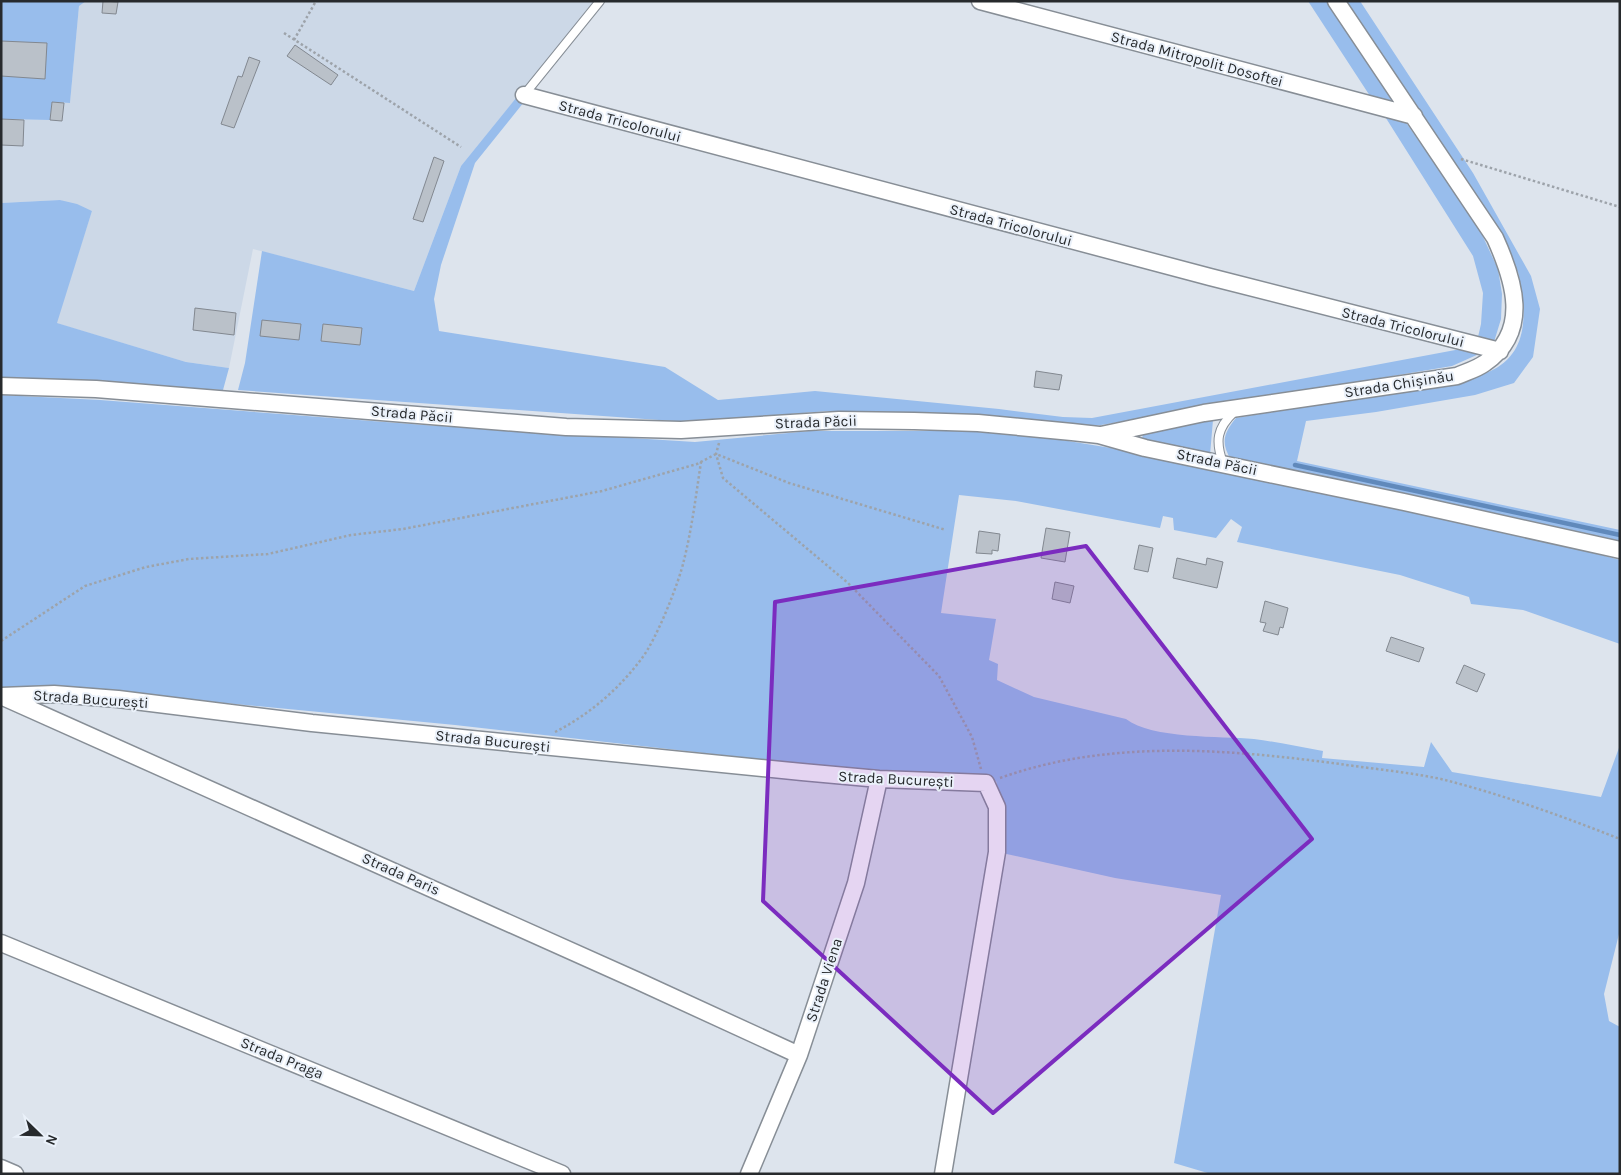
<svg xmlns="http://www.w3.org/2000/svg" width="1621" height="1175" viewBox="0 0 1621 1175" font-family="Karla,sans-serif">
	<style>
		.built { fill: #ccd8e7 }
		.green { fill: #98bdec }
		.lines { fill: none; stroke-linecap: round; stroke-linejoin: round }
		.stream { stroke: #6089bb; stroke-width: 4.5 }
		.building { fill: #bac1c9; stroke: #828890 }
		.service-casing { stroke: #878e96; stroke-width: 10 }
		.minor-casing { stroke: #878e96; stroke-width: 19 }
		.path { stroke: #9da3aa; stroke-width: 2.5; stroke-dasharray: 2.5 2.5; stroke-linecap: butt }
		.service { stroke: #fff; stroke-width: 8 }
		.minor { stroke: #fff; stroke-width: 16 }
		.marked { fill: #7b2cbf; fill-opacity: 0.2; stroke: #7b2cbf; stroke-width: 4; stroke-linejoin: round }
		.labels { text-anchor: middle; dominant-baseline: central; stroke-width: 4; stroke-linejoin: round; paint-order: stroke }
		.street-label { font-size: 15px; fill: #272a2d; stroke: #eaf1fa }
	</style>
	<rect width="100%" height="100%" fill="#dde4ed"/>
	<path class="built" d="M86,1H103L116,14L118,1H595L461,166L414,291L253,249L229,368L186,362L56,323L92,211L60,200L1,203V119L50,120L52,102L70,103L79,5Z"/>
	<path class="green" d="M1,1H86L79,6L70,103L52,102L50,120L1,119Z
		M1308,1H1328L1394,101L1370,96Z
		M1346,1H1360L1473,173L1531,276L1540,309L1533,357L1514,383L1475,395L1376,412L1306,421L1297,461L1620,530V541L1231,460C1221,443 1223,434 1236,418L1466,380C1476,376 1489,373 1498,367C1531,346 1525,305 1518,272Z
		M516,98L524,102L475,163L441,265L434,299L439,331L665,367L718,400L815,391L999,409L1063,417L1092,418L1466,348L1479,354L1452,366L1095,426L970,417L828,411L687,422L238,390L245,363L262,251L414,291L461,166Z
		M1384,115L1405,121L1478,226L1498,269L1502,294L1501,319L1494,342L1478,337L1481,324L1483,293L1473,256Z
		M60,200L77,204L92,211L57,323L186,362L229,368L223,390L1,379V203Z
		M1,395L100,400L424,425L695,442L810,431H966L1056,439L1117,449L1496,528L1620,560V644L1523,610L1471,604L1469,597L1400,575L1237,542L1242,527L1231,519L1216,538L1174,530L1173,518L1163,516L1160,528L1016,501L959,495L941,613L996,619L989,660L998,664L997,680L1034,697L1126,719C1152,739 1220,736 1254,739C1277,742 1300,747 1323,751L1322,758L1424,767L1431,742L1452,772L1601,797L1620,745V930L1604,994L1609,1021L1620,1027V1174H1211L1174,1163L1221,895L1115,878L1002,853L1004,811L996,781L845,769L455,725L57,687L1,690Z
		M1213,420L1210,455L1142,442L1143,431Z"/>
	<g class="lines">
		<path class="stream" d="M1295,465L1620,535"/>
	</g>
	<path class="building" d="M103,1L118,2L116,14L102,13Z
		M1,41L47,43L45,79L1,76Z
		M295,45L338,75L331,85L287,56Z
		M249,57L260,61L234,128L221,124L238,76L242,77Z
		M52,102L64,103L62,121L50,120Z
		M1,119L24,120L23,146L1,145Z
		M434,157L444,161L423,222L413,219Z
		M195,308L236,313L234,335L193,330Z
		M262,320L301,324L299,340L260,336Z
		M323,324L362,328L360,345L321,341Z
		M1036,371L1062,375L1059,390L1034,387Z
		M1046,528L1070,532L1065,562L1041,558Z
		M979,531L1000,534L998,551L992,550V554L976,553Z
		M1139,545L1153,548L1148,572L1134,569Z
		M1177,558L1206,565L1207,558L1223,562L1217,588L1173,578Z
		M1055,582L1074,586L1070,603L1052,599Z
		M1265,601L1288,608L1283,628L1280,627L1278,635L1263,631L1266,623L1260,622Z
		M1391,637L1424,648L1419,662L1386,651Z
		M1464,665L1485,674L1477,692L1456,683Z"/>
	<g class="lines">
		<defs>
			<path id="service" d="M524,95L600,1
				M1223,463C1215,441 1217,428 1234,412"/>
			<path id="minor" d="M980,1L1414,116
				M524,95L1210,277L1500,351
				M1,386L96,389L566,427L681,430L839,420L914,421L978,423L1072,432L1099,435L1145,448L1404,502L1620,550
				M1101,435L1204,413L1457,376C1466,372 1477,369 1485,363C1531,331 1514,280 1495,238L1336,1
				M1,696L54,694L118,699L312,723L802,772L879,779L986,783L997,807V852L943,1174
				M3,697L638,981L799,1055
				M1,943L562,1174
				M1,1168L15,1174
				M749,1174L799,1055L856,883L879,779"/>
		</defs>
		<use href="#service" class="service-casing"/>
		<use href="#minor" class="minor-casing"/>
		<path class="path" d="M284,33L461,147
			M294,40L316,1
			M1461,159L1620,207
			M719,443L716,454L723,478L848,583L939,676L972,737L981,769
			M1,641L85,586L146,567L189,559L268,554L351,535L403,529L602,491L697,464L716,454L789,483L946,530
			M555,732C589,715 620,688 642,658C656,640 679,583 684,560C692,528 696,495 701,462
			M1000,778C1109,739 1227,749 1340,764C1373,769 1408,772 1441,779C1501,794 1562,816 1620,839"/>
		<use href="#service" class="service"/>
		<use href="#minor" class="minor"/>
	</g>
	<path class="marked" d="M1086,546L1312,839L993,1113L763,901L775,602Z"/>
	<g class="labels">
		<g class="street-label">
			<text transform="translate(1197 59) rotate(15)">Strada Mitropolit Dosoftei</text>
			<text transform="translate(620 121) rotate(15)">Strada Tricolorului</text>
			<text transform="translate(1011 225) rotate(15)">Strada Tricolorului</text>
			<text transform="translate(1403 327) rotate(14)">Strada Tricolorului</text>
			<text transform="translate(1399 384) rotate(-9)">Strada Chișinău</text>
			<text transform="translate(412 414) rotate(5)">Strada Păcii</text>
			<text transform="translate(816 422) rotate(-2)">Strada Păcii</text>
			<text transform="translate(1217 462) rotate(12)">Strada Păcii</text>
			<text transform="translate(91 699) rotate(4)">Strada București</text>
			<text transform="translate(493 741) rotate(6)">Strada București</text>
			<text transform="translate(896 779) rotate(3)">Strada București</text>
			<text transform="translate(401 874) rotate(24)">Strada Paris</text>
			<text transform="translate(824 980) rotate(-72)">Strada Viena</text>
			<text transform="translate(282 1058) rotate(22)">Strada Praga</text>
		</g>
	</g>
	<rect width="1621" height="1175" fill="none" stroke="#272a2d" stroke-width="5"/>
	<g transform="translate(40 1135) rotate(113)" stroke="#eaf1fa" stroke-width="4" paint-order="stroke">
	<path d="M0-4L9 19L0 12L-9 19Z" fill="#272a2d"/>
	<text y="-8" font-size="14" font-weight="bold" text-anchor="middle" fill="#272a2d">N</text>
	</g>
</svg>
